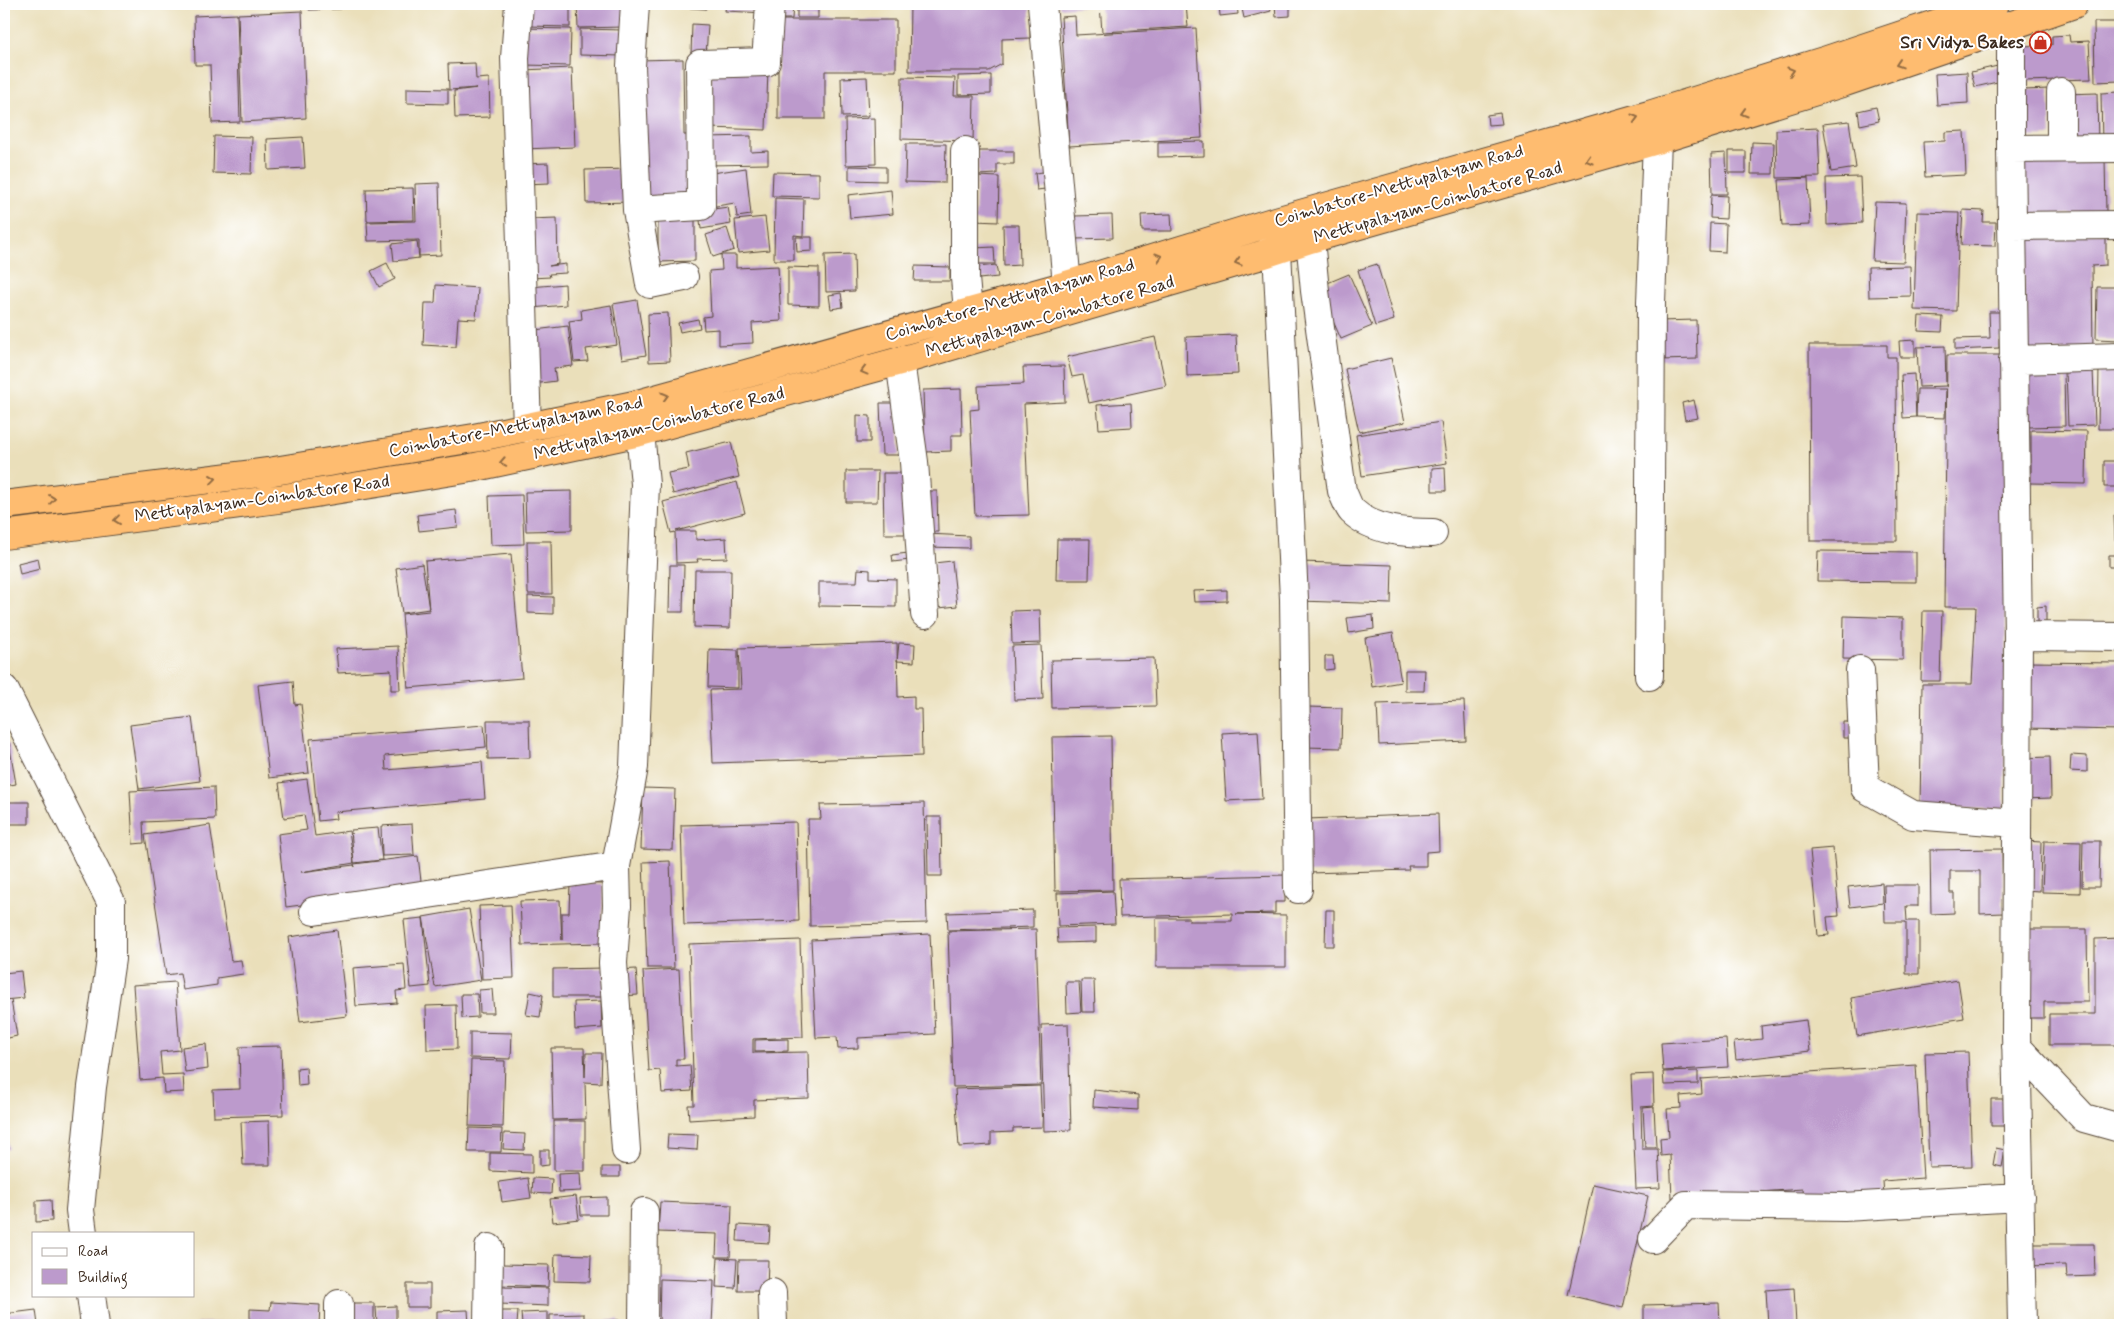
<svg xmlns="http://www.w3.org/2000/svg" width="2124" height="1329" viewBox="0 0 2124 1329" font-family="Mynerve,sans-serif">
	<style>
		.building { fill: #bc9acc }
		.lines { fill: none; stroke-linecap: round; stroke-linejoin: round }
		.minor-casing { stroke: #554535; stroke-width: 30 }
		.highway-casing { stroke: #554535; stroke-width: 30 }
		.minor { stroke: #fff; stroke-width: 28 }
		.highway { stroke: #febc70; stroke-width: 28 }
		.oneway { stroke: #936c43 }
		.labels { text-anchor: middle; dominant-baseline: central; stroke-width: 4; stroke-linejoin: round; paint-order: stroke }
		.poi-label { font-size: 18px; font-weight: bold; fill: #3b2a1e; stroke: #fff; text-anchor: end }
		.street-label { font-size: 18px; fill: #3b2a1e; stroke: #fff }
	</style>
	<rect width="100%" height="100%" fill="#fff"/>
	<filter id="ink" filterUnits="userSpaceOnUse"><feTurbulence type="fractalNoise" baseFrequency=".02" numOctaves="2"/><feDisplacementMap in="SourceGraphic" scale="10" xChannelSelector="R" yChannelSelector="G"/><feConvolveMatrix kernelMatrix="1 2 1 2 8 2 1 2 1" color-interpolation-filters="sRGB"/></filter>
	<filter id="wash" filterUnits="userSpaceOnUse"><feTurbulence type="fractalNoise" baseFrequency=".0096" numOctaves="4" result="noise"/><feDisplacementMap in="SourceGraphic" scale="20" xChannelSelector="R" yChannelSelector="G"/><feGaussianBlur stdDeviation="1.12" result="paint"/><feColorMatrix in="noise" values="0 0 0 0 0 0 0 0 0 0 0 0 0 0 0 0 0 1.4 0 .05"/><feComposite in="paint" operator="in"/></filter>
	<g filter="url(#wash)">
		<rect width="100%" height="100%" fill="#eadfba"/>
		<g id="blocks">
			<path class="building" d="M309,4H341V9L309,10Z
				M529,4H570V27L528,26Z
				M577,4H625V27L578,28Z
				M690,4H706V9L690,8Z
				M726,4H767L766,13L725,11Z
				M780,4H793L792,19H780Z
				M910,4H1030V38L1002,39V64L989,71H909Z
				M1059,4H1186L1188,27L1102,32L1100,5L1060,8Z
				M1219,4H1237L1238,14L1220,16Z
				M1241,4H1269L1271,11L1244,18Z
				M1275,4H1290V16L1276,17Z
				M797,8L818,9V18H797Z
				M302,11L306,118L242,122L238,14Z
				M237,14L240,122L212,123L210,65H195L194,16Z
				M1075,16L1076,35L1196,28L1202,138L1069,146L1061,17Z
				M778,20H896V71H825V119H778Z
				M2094,22H2120V81L2095,82Z
				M692,24L708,25L706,56L691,55Z
				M524,28L571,29L570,66L523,65Z
				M580,29L624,30L623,56L580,55Z
				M2069,35L2070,42L2089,41L2091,79L2024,81L2022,46L2052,45V36Z
				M683,59L684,135H693L695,203L641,204L638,60Z
				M475,63L476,79L489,78L490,117L455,118L454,91L477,88L449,90L448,64Z
				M2002,65L2006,80L1975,87L1971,72Z
				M712,66L768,68L766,130L710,128Z
				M572,68L575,147L524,149L521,70Z
				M1967,72L1968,103L1937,105L1935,74Z
				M991,75V94L958,95V76Z
				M867,77L869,116L842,117L841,78Z
				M902,77L955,78L954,96H974L973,141L901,139Z
				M407,88L448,89V104L407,103Z
				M2049,89L2051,136L2025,137L2023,90Z
				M2120,92V145H2102L2101,93Z
				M2097,93L2098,145L2066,146L2065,94Z
				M1876,107L1879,121L1860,125L1858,111Z
				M1500,113L1502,124L1488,125L1487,115Z
				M875,118L876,164L846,165L845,119Z
				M1849,121L1856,168L1831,172L1823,124Z
				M1818,128L1820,177L1777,178L1776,130Z
				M1964,131L1966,175L1925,177L1923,142L1945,141V132Z
				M214,136L252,137L251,174L213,173Z
				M751,136V152L768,151V164L707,165V137Z
				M303,137L305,168L268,170L267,139Z
				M1204,141V156L1158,157V142Z
				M1752,142L1774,143L1773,174H1751Z
				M906,144H946L945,183L905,182Z
				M978,151H1014V164H997V174L978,175Z
				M1729,151H1746V173H1729Z
				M1726,153L1727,194H1712L1711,154Z
				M2105,158L2106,213L2023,215L2022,160Z
				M548,163L549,183L524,184V164Z
				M849,166L886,167V181L849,180Z
				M746,168L751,215L737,217L735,203L710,207L705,174Z
				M631,169L632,202L586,203L585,170Z
				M1051,171L1053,188L1037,190L1035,173Z
				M773,172L819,173V197L772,196Z
				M977,176L999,177L998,222L975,221Z
				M1860,177L1862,223L1827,225L1826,178Z
				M1808,178L1810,225L1782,226L1779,180Z
				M439,183L441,255L419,256V240L368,241L367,222L416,221L415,184Z
				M413,188L414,220L367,221L366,189Z
				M891,190L893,214L850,218L848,195Z
				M1711,195L1727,196L1726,219L1710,218Z
				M775,198L804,199L803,236L794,235V260H774Z
				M1875,202L1906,203L1904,262L1872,261Z
				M728,207L731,224L701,229L699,211Z
				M1963,210L1984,211L1983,222H1996L1995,246L1961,245Z
				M1917,212L1959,213L1956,311L1914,310Z
				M1171,214L1172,231H1142L1141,215Z
				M1112,215L1113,238L1075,239L1074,216Z
				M695,216V261L658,262V217Z
				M765,217L769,250L738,253L735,220Z
				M557,218L558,264L549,266L566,264V273L549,274L550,277L531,278L529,219Z
				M1710,223L1726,224L1725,252L1709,251Z
				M1003,225H1019L1020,265L1004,266Z
				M727,228L734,250L713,257L706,235Z
				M2106,233V265L2092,266L2093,350L2024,351V234Z
				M796,237H812V251L797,252Z
				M417,241L419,258L394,261L392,244Z
				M994,247L995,264H975L974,248Z
				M854,254L855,291L826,292L825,255Z
				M721,255H736V268L778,266L781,321L752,323L753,343L719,345V329L704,330L703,317L711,316L709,271L722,270Z
				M387,263L395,279L379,287L371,271Z
				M1377,264L1394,320L1375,326L1358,270Z
				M996,265L998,277L979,279L978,267Z
				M915,266L950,267V281H914Z
				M1910,266L1911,296L1869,297L1868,267Z
				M788,267L819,268V306L788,305Z
				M1349,274L1372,326L1341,339L1318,287Z
				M565,284L566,305L531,308L530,287Z
				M436,285L478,288L476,319L458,318L456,347L423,345L425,303H435Z
				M2097,287H2120V340L2096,339Z
				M841,293L843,307L831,309L829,295Z
				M637,300L646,355L622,359L613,304Z
				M611,305L617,345L586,349L588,361L574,362L569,321L582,319L581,310Z
				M1989,312H2004L2005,338H1999V348L1955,350V339L1990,338Z
				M668,313L670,361L649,362L648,314Z
				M1919,316L1943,317L1942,332L1918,331Z
				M698,319L700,328L680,332L678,323Z
				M1696,320L1697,359L1660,360L1659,321Z
				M568,326L573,366L554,368L556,381L533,384L526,331Z
				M1236,335L1238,374L1187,376L1186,337Z
				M1155,337L1166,386L1089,403L1083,375L1072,377L1067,357Z
				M1915,340V357H1900L1899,341Z
				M1809,345H1887V357H1896L1897,541H1810Z
				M1945,346L1946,386L1919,387L1917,347Z
				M1947,355H2008L2004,809L1920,808L1922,684H1972L1976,607H1944Z
				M1391,358L1405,422L1359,432L1345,369Z
				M1064,366L1065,402L1024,404L1029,515L975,516L970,410L979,409L978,386L1024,384L1023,367Z
				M2099,367H2120V429H2098Z
				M2093,369L2095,425L2068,426L2066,370Z
				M2027,370H2064L2065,426L2028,427Z
				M1914,374L1916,417L1903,418L1901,375Z
				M961,389L962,435H951V451L925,452L923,390Z
				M1917,389H1946L1945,418L1916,417Z
				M1694,400L1698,418L1685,420L1682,403Z
				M880,403H898L900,455H882Z
				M1131,403L1132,427L1099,429L1097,405Z
				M857,415L870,416V442H857Z
				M1441,422L1447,463L1362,476L1356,435Z
				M2031,430L2087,431L2086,484L2031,483Z
				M731,442L739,477L673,494L668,473L689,469L686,453Z
				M2104,461H2120V487H2104Z
				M1445,467L1446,491H1432V468Z
				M846,471H878L877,502H846Z
				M883,473H904L906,534H884Z
				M737,482L745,513L676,531H696V540L726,538L727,558L697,559L698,562L676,563L675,532L671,533L663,502Z
				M572,491V530L526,531L525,492Z
				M924,491H937L938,532H925Z
				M522,495L524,544L491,545L489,496Z
				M456,510L458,527L419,531L417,515Z
				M2114,515H2120V540H2115Z
				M927,534L969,536V548L927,547Z
				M1057,539H1090L1089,580H1056Z
				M527,541H551L552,594H528Z
				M1818,551L1916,552V582L1817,581Z
				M908,553L909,560L893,562L892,555Z
				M511,554L522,678L408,688L402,614L429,611L425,561Z
				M2109,555H2120V567H2109Z
				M38,558L40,569L20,574L18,563Z
				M952,561L957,606L939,608L934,563Z
				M1301,562L1392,565L1391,604L1300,601Z
				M422,564L429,609L402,613L396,568Z
				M670,565H684L683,612H669Z
				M858,569L870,570V578L896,579V607L819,606V582H857Z
				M695,570H731L730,628L694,627Z
				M1227,590V601L1194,602L1193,591Z
				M528,596L553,597V614L528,613Z
				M2046,606V628H2037V607Z
				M1040,610L1041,643L1012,644L1011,611Z
				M1923,611H1942L1940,681H1921Z
				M1373,615L1374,629L1349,633L1347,618Z
				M1844,616L1903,618V660L1843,659Z
				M1393,633L1401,682L1372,687L1365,638Z
				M897,643L898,697L914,696V709H921L922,756L713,763L710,690L741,689L739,648Z
				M899,643L915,644L914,662L897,661Z
				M1041,645L1043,699L1014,700L1012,646Z
				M398,646L400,690H391V670L338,673L336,649Z
				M709,649L738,650V688L708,687Z
				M1325,656H1333L1334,669L1325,670Z
				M1154,658L1156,706L1052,708L1051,660Z
				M2026,662L2120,663V730L2025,728Z
				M1405,670H1425L1424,691H1405Z
				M293,681L295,705L301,704L309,773L269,778L258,685Z
				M1464,701L1466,741L1379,745L1377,704Z
				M1307,707L1342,708L1341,748L1305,747Z
				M192,717L200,781L139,789L130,725Z
				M487,720H529L530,758L488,759Z
				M1843,722H1852V738H1843Z
				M484,725L486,747L385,756L386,770L482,762L485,799L335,812L336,819L318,821L310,739Z
				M1258,731L1262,799L1226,801L1222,733Z
				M1111,736L1113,890L1055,891L1052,737Z
				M9,743L16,784L4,786V744Z
				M2071,755L2087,756V772L2070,771Z
				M2050,757L2051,798L2024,799L2023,758Z
				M307,779L315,836L349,831L354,863L301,872L354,865L355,867L354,864L418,856L422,889L286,907L278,834L307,830L304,815L284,818L279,783Z
				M214,787L215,819L143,822L144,843L133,844L130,791Z
				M643,788L675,789L673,850L641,849Z
				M4,802H29V824H4Z
				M924,803L927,923L810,926L808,819H821L820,805Z
				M1438,814L1439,851L1426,852V866H1408L1409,870L1309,873L1307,819Z
				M927,817H941L942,876H928Z
				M796,822L799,921L684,925L681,825Z
				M412,824L414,855L382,856L381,826Z
				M210,825L231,961L241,960L243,974L217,978V985L183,990L180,973L166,975L145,835Z
				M378,828L382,860L354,863L351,830Z
				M2025,841L2041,842L2040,891L2024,890Z
				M2044,841L2081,842L2080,893L2042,892Z
				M2083,841H2100L2099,887H2082Z
				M1833,848L1839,916L1827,917L1829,935L1818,936L1810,850Z
				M2002,849L2003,913L1980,914V871H1950V893H1954V913L1931,914L1930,850Z
				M670,861L674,968H647L643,862Z
				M1285,875V902H1275V913L1236,914L1286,915V967H1156V918H1189V921H1232V914L1120,917L1119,879Z
				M570,883L603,884L602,943L522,945L520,901L560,900L562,940V913H569Z
				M1882,883L1883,903L1850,907L1848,887Z
				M1884,885H1918V906H1906L1907,921H1919V974H1906V922H1885Z
				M1113,891L1115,924L1058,926L1057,893Z
				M511,905L514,978L482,979L479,906Z
				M469,909L481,980L435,987L423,917Z
				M1033,910V927L948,930L947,913Z
				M1326,910H1334V946H1325Z
				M423,918L430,986L411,988L404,920Z
				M1096,927V942L1058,943L1057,928Z
				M1036,929L1041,1085L953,1087L948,931Z
				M2029,929H2087L2088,1002H2044V1018H2030Z
				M337,930L347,1016L300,1022L289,937Z
				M930,934L935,1034L858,1038V1048L838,1049L837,1037L816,1038L811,940Z
				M2120,938V1045H2049V1014H2095V939Z
				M800,940L803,1037L753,1039V1053L808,1052L809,1098L754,1100V1116L689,1120L688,1105H694L689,944Z
				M404,964L406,990L396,991L397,1003L356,1006L353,968Z
				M604,968L605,997H553V969Z
				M636,969L638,995L621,996L620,970Z
				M679,969L684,1059H676V1066L690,1065L692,1091L662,1093L660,1070L649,1071L643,971Z
				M21,971L24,998L4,1000V973Z
				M1081,980H1094L1095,1012H1082Z
				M1958,980L1964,1018L1857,1036L1851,998Z
				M175,982L180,1050L160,1052L162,1075L183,1074L184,1092L164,1093L163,1078L140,1080L133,985Z
				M1066,982H1079L1081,1012L1067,1013Z
				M492,989L494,1013H480L479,990Z
				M530,992L543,995L540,1017L526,1015Z
				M461,994H477L478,1017L462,1018Z
				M11,1000L17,1036L4,1039V1002Z
				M601,1001L602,1028L575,1030L574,1002Z
				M456,1005L457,1049L427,1050L426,1006Z
				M1806,1020L1810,1051L1736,1060L1734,1042L1762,1039L1761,1026Z
				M1068,1024L1071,1130L1044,1131L1041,1025Z
				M470,1032L512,1033L511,1059L470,1058Z
				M788,1039V1051L755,1052V1040Z
				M1726,1039L1728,1067L1663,1071L1661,1043Z
				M206,1044L208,1069L185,1072L182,1047Z
				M281,1046L283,1115L214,1117L213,1090L240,1089L239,1047Z
				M551,1048H584L585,1077L586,1053H602L601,1083L585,1082L586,1119L553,1120Z
				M1968,1052L1972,1166L1929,1167L1925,1053Z
				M471,1060L505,1061L503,1127L469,1126Z
				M1916,1065L1923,1178L1883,1181L1884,1196L1804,1201L1803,1189L1672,1198L1670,1155L1661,1156L1660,1138L1669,1137L1667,1109L1681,1108L1680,1096L1702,1094L1701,1079Z
				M306,1067L307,1085L298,1086L297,1068Z
				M1698,1071V1084L1664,1085L1663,1072Z
				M1653,1074L1654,1106L1641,1107L1642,1149H1658L1660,1188L1636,1189L1631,1075Z
				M1040,1086L1042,1127L1013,1128V1132L991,1133V1145L959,1147L955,1089Z
				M1094,1090L1138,1095V1110L1093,1107Z
				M1991,1099H2006V1126H1991Z
				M1654,1107L1656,1147H1645L1643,1108Z
				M269,1121L270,1165H243L241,1122Z
				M554,1121H585V1171H554Z
				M4,1126L9,1149L4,1150Z
				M469,1128L502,1129L501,1152H468Z
				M504,1133L525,1134L524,1150L503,1149Z
				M668,1134L698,1135L697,1150L667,1148Z
				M1996,1148L2005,1150L2002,1167L1993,1165Z
				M540,1150H549V1165L540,1166Z
				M490,1153L532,1154V1173L490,1171Z
				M602,1167H620V1177H602Z
				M580,1173L581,1191L559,1192L558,1174Z
				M528,1178L531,1198L502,1202L499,1182Z
				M533,1178L552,1179L551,1194L532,1193Z
				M1593,1184L1648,1196L1623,1308L1568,1295Z
				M576,1196L579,1219L553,1222L550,1199Z
				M607,1197V1215H581L580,1198Z
				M51,1200L52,1221L36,1222V1201Z
				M660,1202L732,1205L730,1257H716L717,1234L658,1232Z
				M738,1225L770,1227L769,1243L737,1241Z
				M2024,1244H2094L2095,1276L2067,1277L2066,1265L2024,1266Z
				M555,1254L591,1255L590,1282L554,1281Z
				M718,1258L737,1259L735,1288L716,1287Z
				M739,1260H768L767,1291H738Z
				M501,1264L549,1265L548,1287L500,1285Z
				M660,1279L714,1281L712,1325H659Z
				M407,1284H430V1307H407Z
				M500,1287L548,1288V1306L500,1304Z
				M1794,1288L1796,1325H1768L1766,1290Z
				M271,1302L320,1305L319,1325H250V1309L270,1310Z
				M342,1303H374V1325H343Z
				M1719,1303L1720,1325H1644V1305Z
				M396,1306V1325H377L376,1307Z
				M36,1310L38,1325H4V1314Z
				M468,1310L469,1325H437V1311Z
				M489,1311H518L517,1325H488Z
				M548,1312V1325H522L521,1313Z
				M584,1314V1325H550V1315Z
				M619,1320V1325H587V1321Z
				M244,1321V1325H195V1323Z"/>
		</g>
	</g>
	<g filter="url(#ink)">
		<use href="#blocks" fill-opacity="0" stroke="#554535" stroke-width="1"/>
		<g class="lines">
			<defs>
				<path id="minor" d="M519,4L515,58L527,428
					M635,4L631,66L637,210L650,284L684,277
					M1042,4L1067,285
					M2011,25V149L2018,636L2016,1031L2022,1325
					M2061,92V148
					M2011,149L2118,148
					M965,151V278L968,311
					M637,210L701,206L700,64L766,62L770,4
					M2012,226L2120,225
					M1271,229L1277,250L1294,599L1298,889
					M1310,239L1315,291L1342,491C1345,497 1348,507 1352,511C1373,531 1407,533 1433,533
					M2013,360L2120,357
					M900,361L914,462L925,614
					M2018,636L2120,637
					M1860,670L1865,788L1913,815L2017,823
					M1649,676L1651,303L1657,140
					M4,689L111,902V959L92,1087L80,1210L83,1233
					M314,911L616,866
					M2016,1046L2084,1118L2120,1128
					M626,1150L613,963L617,906L616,866L634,767L645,484L640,432
					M1653,1239L1686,1205L1844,1207L2020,1197
					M772,1293L773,1325
					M91,1295L95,1325
					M339,1325V1304
					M488,1325L489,1248
					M643,1325L644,1212"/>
				<path id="highway" d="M4,505L268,472L474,438L634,405L1067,285L1269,223L1649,115L1827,60L1995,4
					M4,535L278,499L471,468L640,432L900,361L1258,256L1310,239L1657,140L1845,82L2074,4"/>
			</defs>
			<use href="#minor" class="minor-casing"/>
			<use href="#highway" class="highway-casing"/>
			<use href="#minor" class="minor"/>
			<use href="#highway" class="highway"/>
		</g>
		<defs><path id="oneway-chevron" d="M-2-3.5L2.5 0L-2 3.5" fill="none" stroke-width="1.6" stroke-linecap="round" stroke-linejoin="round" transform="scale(1.25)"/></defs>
		<g class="oneway">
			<use href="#oneway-chevron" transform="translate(1899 64) rotate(162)"/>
			<use href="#oneway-chevron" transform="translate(1791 71) rotate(-17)"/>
			<use href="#oneway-chevron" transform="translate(1744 113) rotate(163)"/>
			<use href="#oneway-chevron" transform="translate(1635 118) rotate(-16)"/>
			<use href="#oneway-chevron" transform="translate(1589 160) rotate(164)"/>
			<use href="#oneway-chevron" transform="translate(1159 257) rotate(-17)"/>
			<use href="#oneway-chevron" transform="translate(1238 262) rotate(164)"/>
			<use href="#oneway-chevron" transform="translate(864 371) rotate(165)"/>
			<use href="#oneway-chevron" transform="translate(665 396) rotate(-16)"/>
			<use href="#oneway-chevron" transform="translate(503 462) rotate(169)"/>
			<use href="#oneway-chevron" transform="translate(213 479) rotate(-7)"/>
			<use href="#oneway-chevron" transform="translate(52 499) rotate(-7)"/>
			<use href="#oneway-chevron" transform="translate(117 520) rotate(173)"/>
		</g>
	</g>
	<defs>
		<symbol id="shop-ring" viewBox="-11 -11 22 22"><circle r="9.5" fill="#fff" stroke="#c8321e" stroke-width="1.5"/><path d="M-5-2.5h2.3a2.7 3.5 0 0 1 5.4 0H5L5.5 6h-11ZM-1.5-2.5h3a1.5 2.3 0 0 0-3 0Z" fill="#c8321e"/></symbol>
	</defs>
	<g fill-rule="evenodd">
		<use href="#shop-ring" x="2028" y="30" width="25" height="25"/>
	</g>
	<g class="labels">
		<g class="poi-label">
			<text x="2024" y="43">Sri Vidya Bakes</text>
		</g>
		<g class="street-label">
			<text transform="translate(1399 186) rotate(-16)">Coimbatore-Mettupalayam Road</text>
			<text transform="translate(1438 203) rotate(-16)">Mettupalayam-Coimbatore Road</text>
			<text transform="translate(1010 300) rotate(-16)">Coimbatore-Mettupalayam Road</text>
			<text transform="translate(1050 317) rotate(-16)">Mettupalayam-Coimbatore Road</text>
			<text transform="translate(659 424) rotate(-14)">Mettupalayam-Coimbatore Road</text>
			<text transform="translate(516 427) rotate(-11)">Coimbatore-Mettupalayam Road</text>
			<text transform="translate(262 499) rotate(-8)">Mettupalayam-Coimbatore Road</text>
		</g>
	</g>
	<rect width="2124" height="1329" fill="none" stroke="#fff" stroke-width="20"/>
	<rect x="32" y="1232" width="162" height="65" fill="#ffffff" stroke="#b1aaa5"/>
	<rect x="42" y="1248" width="25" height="8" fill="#ffffff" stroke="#b1aaa5"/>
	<text x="78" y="1256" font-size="15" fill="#3b2a1e">Road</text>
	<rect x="42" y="1269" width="25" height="15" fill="#bc9acc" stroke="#b1aaa5"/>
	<text x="78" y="1282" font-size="15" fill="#3b2a1e">Building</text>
</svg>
